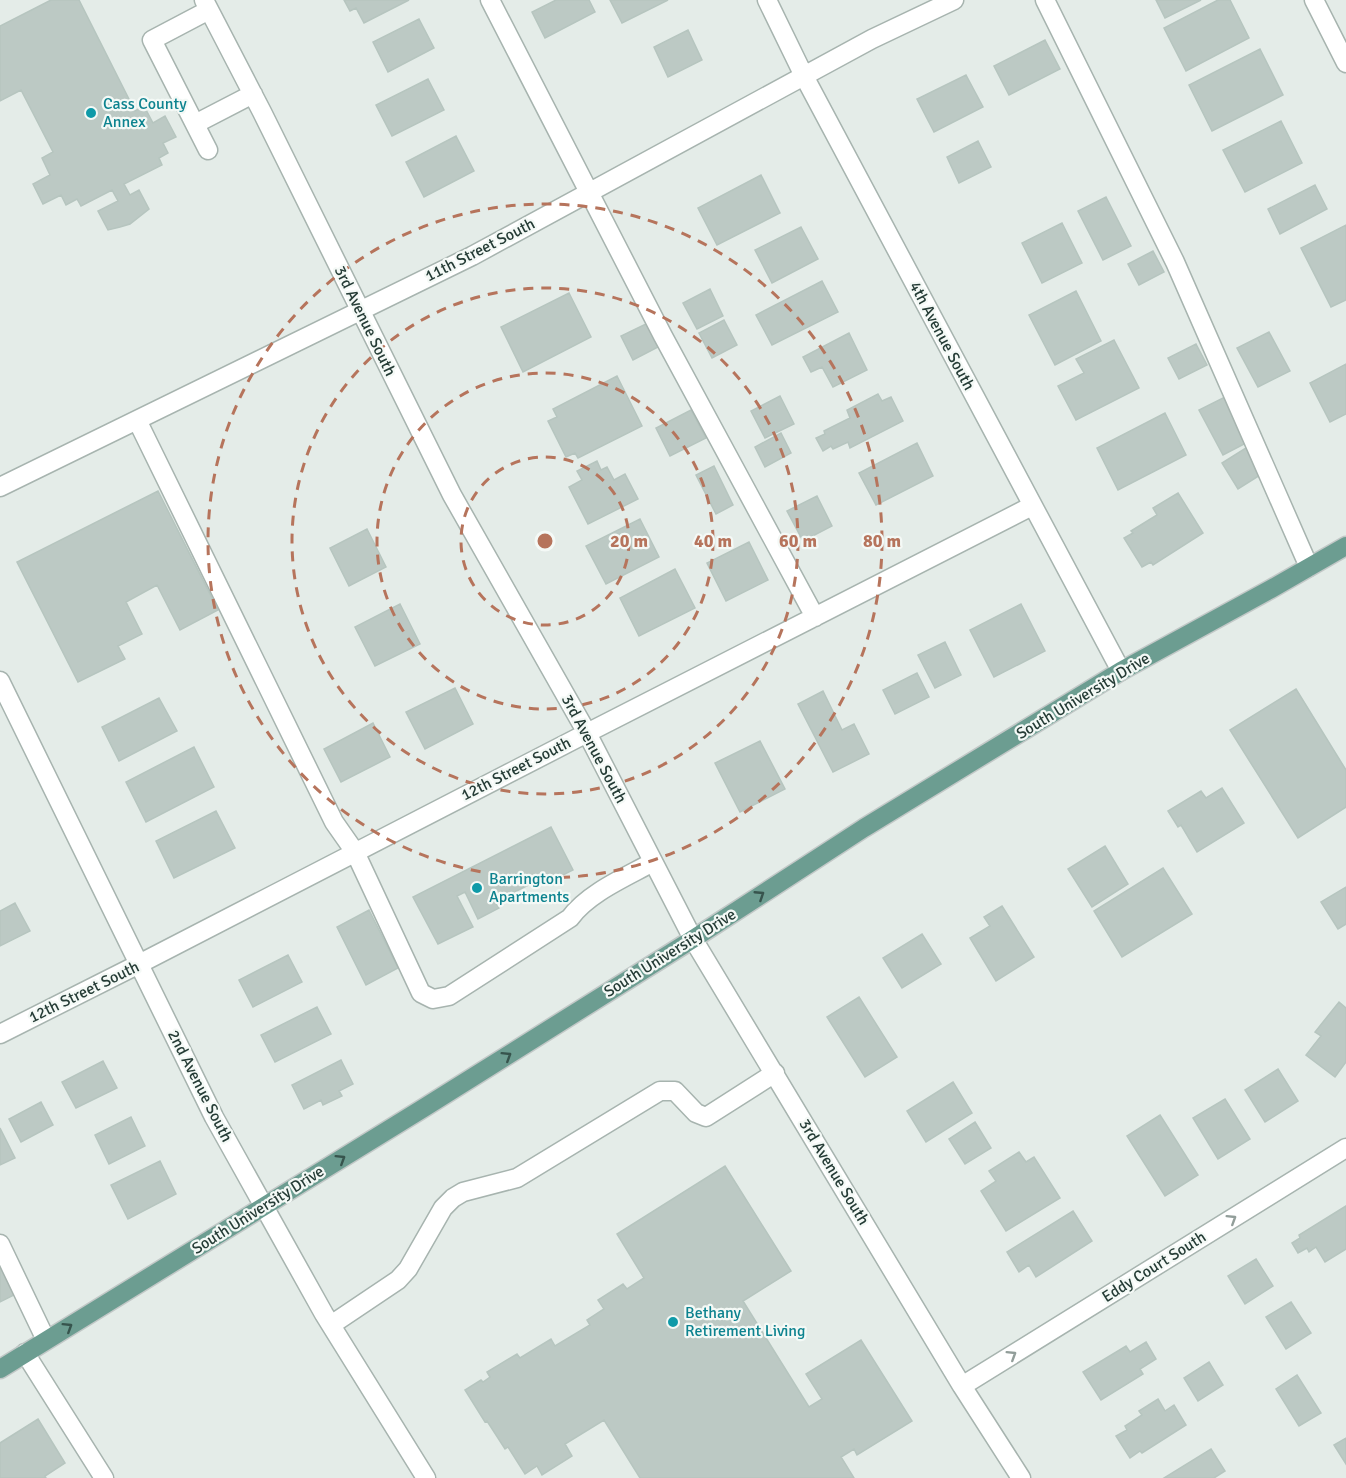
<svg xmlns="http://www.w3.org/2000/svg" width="1346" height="1478" viewBox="0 0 1346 1478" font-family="Signika,sans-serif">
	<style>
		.building { fill: #bcc9c4; stroke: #b6c5bf; stroke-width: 1.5 }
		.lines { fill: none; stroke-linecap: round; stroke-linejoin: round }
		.minor-casing { stroke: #a7b4af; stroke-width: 21 }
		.major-casing { stroke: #c2c8c7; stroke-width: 21 }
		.minor { stroke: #fff; stroke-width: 18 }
		.major { stroke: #6c9d91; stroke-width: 18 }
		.oneway { stroke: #37544d }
		.oneway2 { stroke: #929e9a }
		.ring { fill: none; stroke: #b6745c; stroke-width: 3; stroke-dasharray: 10 8 }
		.culture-dot { fill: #0f9aa8; stroke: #f4f9f6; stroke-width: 2 }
		.labels { text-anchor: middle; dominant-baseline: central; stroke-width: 4.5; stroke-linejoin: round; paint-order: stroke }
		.culture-label { font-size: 16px; fill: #0d838f; stroke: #f4f9f6; text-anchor: start }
		.street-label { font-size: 16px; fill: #253c36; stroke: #f4f9f6 }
		.centre { fill: #b6745c; stroke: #f4f9f6; stroke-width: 3 }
		.ring-label { font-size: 18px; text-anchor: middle; font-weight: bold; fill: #b6745c; stroke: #f4f9f6; stroke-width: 4.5; stroke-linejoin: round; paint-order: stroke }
	</style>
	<rect width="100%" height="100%" fill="#e4ece8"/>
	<path class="building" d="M51,0H79L135,111L144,106L153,123L165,116L176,137L163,143L168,153L159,158L162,165L124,184L130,195L139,190L149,209L130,224L120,227L108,230L98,211L118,201L112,190L81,206L77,199L66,205L61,195L43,204L33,184L50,175L42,158L53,152L21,90L0,101V26Z
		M344,0H409L364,23L356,8L350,11Z
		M556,0H589L595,12L545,38L532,12Z
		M610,0H668L622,23Z
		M1156,0H1201L1165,18Z
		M1218,0H1230L1249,38L1186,71L1164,28Z
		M419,19L434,48L388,72L373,42Z
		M688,30L702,60L668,77L654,47Z
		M1045,40L1060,69L1009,95L994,66Z
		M1260,49L1283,95L1212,131L1189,85Z
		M966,75L983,107L934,132L917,99Z
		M428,79L444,110L392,136L376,105Z
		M1281,121L1302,163L1245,192L1223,150Z
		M456,136L474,171L424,197L406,162Z
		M978,141L991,167L959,183L947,157Z
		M761,175L780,213L717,245L698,208Z
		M1315,185L1327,209L1280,234L1268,209Z
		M1106,197L1131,246L1103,260L1078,211Z
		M1062,223L1082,263L1042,283L1022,243Z
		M1346,225V300L1331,307L1301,248Z
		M801,227L818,259L772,283L755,250Z
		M1153,251L1164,272L1139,285L1128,264Z
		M822,281L838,312L772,345L756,315Z
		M710,289L723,316L697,329L683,303Z
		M1076,291L1101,341L1055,365L1029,315Z
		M569,293L591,337L523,372L501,327Z
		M724,320L737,345L712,358L699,333Z
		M650,322L662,345L633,360L621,336Z
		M1269,332L1290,371L1258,387L1237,348Z
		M849,333L867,370L833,387L822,367L811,372L803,357Z
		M1114,340L1139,388L1076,420L1058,386L1084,373L1076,359Z
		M1196,344L1207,365L1179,379L1168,358Z
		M1346,364V414L1330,422L1310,383Z
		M617,376L642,426L578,458L575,453L566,457L548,421L557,417L553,409Z
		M878,394L882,401L891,397L903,421L850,448L848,442L833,449L831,446L823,451L816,438L825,434L824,431L850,418L847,410Z
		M1229,395L1252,440L1223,455L1199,410Z
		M780,396L794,424L765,438L751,411Z
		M691,410L706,438L670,456L656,428Z
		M1165,413L1186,455L1118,490L1097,448Z
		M781,433L791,453L765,467L755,447Z
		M917,443L933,476L876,505L859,473Z
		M1249,446L1265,472L1238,489L1222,463Z
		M597,461L601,470L607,467L614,480L625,474L638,499L588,524L569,487L582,480L577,471Z
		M714,466L733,505L716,514L696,475Z
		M158,491L218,610L180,630L157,585L126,602L142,634L118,646L125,659L78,682L17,562Z
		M1178,493L1203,533L1153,565L1151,562L1142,567L1124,538L1133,533L1131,531L1157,515L1153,508Z
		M817,496L832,526L803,541L787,511Z
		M640,519L659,557L606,584L586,546Z
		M367,529L386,567L349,586L330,548Z
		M749,542L768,580L726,601L707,563Z
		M675,569L695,608L639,636L620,598Z
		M400,604L420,644L375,666L355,627Z
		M1021,604L1045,651L994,677L970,630Z
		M945,642L961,675L935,688L918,655Z
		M917,673L929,697L895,714L883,690Z
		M455,688L473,724L425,749L406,712Z
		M1296,689L1346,770V807L1298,838L1230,730Z
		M823,691L842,730L854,724L869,754L833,772L798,704Z
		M159,698L177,731L119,761L102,727Z
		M373,723L390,757L341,782L324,749Z
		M760,741L785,789L740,812L715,763Z
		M194,747L214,787L146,822L126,782Z
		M1222,788L1244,823L1197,852L1181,825L1178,827L1168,811L1201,791L1206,798Z
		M216,811L235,848L174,878L156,841Z
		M551,827L573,870L547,883L544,877L495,902L499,908L478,919L465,892L457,896L473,927L438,944L413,897Z
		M1105,846L1128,884L1092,907L1068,869Z
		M1163,868L1192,914L1122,957L1094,911Z
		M1346,887V924L1338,929L1321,902Z
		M15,903L30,931L0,946V911Z
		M1002,906L1034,957L996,981L970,938L990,926L984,917Z
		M369,910L398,968L366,985L337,927Z
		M922,934L941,964L902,988L883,958Z
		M288,955L302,982L253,1007L239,980Z
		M859,997L897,1057L865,1077L827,1017Z
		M1339,1002L1346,1008V1062L1335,1077L1306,1055L1321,1036L1315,1032Z
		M317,1007L331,1034L275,1062L261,1035Z
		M341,1060L353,1084L339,1091L342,1096L323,1105L321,1100L304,1109L292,1085Z
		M103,1061L117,1088L76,1108L62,1082Z
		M1278,1069L1298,1101L1265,1122L1245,1090Z
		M953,1082L972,1113L926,1142L907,1111Z
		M1225,1099L1250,1139L1218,1159L1193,1118Z
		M41,1102L53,1125L21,1142L9,1119Z
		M1160,1115L1198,1175L1165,1196L1127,1136Z
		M131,1117L145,1146L109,1164L95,1135Z
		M975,1122L991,1148L965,1164L949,1139Z
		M0,1128L15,1158L0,1165Z
		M1019,1152L1026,1162L1034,1157L1060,1198L1006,1231L981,1191L996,1181L989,1171Z
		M160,1161L176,1194L128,1219L111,1185Z
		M725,1166L791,1271L743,1301L809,1407L822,1399L806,1374L861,1340L912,1421L857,1455L854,1449L841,1457L854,1478H640L604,1420L565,1444L572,1456L542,1475L537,1466L525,1474L508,1447L505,1449L487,1421L485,1422L465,1390L481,1380L483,1382L490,1377L487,1372L517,1354L520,1358L551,1339L555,1346L590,1325L587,1320L604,1309L598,1300L623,1284L627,1289L644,1278L617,1234Z
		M1346,1206V1249L1325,1262L1316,1247L1309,1252L1307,1248L1298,1253L1292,1243L1300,1238L1299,1235Z
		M1073,1211L1092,1241L1036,1277L1029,1265L1019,1272L1007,1252Z
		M0,1254L20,1292L0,1302Z
		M1256,1259L1273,1286L1245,1304L1228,1276Z
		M1291,1302L1311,1333L1286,1349L1266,1317Z
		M1146,1342L1156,1359L1140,1369L1143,1374L1101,1400L1083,1372L1126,1346L1130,1352Z
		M1209,1362L1223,1385L1198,1401L1184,1378Z
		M1297,1375L1321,1413L1299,1426L1276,1389Z
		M1158,1399L1165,1411L1174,1405L1186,1425L1142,1453L1140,1451L1130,1458L1116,1436L1127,1430L1125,1426L1142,1415L1139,1411Z
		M38,1419L65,1463L45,1476L46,1478H0V1443Z
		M1346,1438V1464L1334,1445Z
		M1211,1449L1225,1471L1214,1478H1164Z"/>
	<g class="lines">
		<defs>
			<path id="minor" d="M204,0L262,112L452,495L587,733L693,939L962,1386L1021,1478
				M490,0L663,336L815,617
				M767,0L804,76L1121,671
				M1045,0L1175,262L1309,567
				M1314,0L1346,63
				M195,124L253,94
				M208,150L152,40L209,10
				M137,420L334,822L355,852L421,993L433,999L449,996L570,918C588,893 626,877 653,862
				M0,487L472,256L872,39L954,0
				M0,681L214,1117L324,1314L426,1478
				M0,1034L139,964L587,733L1032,506
				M0,1244L46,1340
				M331,1325L398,1280L408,1269L443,1208L453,1198L463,1192L517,1178L660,1091H675L696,1113L706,1117L775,1073
				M25,1353L104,1478
				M962,1386L1346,1148"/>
			<path id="major" d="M0,1369L422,1109L693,939L864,828L1121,671L1271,589L1346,546"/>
		</defs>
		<use href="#minor" class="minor-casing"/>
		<use href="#major" class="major-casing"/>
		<use href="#minor" class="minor"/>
		<use href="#major" class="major"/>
	</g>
	<defs><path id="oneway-chevron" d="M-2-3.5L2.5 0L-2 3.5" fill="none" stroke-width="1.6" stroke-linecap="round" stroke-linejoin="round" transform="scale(1.5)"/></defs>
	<g class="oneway">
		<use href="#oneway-chevron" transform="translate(760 895) rotate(-33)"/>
		<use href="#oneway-chevron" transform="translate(507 1056) rotate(-32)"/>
		<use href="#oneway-chevron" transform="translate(341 1159) rotate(-32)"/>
		<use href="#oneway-chevron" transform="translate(68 1327) rotate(-32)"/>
	</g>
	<g class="oneway2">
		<use href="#oneway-chevron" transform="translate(1232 1219) rotate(-32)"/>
		<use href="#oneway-chevron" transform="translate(1012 1355) rotate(-32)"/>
	</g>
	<g class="ring">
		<circle cx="545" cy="541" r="84"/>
		<circle cx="545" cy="541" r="168"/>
		<circle cx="545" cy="541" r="253"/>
		<circle cx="545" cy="541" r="337"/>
	</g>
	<g class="culture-dot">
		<circle cx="91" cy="113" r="6"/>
		<circle cx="477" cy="888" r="6"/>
		<circle cx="673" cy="1322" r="6"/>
	</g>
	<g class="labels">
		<g class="culture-label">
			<text x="103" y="104">Cass County<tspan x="103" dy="18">Annex</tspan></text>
			<text x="489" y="879">Barrington<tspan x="489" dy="18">Apartments</tspan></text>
			<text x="685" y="1313">Bethany<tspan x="685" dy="18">Retirement Living</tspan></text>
		</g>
		<g class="street-label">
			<text transform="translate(480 250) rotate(-27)">11th Street South</text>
			<text transform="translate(365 321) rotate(64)">3rd Avenue South</text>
			<text transform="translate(942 336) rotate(62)">4th Avenue South</text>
			<text transform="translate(1083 696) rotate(-31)">South University Drive</text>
			<text transform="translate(594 749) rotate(62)">3rd Avenue South</text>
			<text transform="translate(516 769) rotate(-27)">12th Street South</text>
			<text transform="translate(670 953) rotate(-32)">South University Drive</text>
			<text transform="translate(84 992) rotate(-26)">12th Street South</text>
			<text transform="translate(200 1086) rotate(63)">2nd Avenue South</text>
			<text transform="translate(834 1172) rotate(59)">3rd Avenue South</text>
			<text transform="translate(258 1210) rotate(-32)">South University Drive</text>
			<text transform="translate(1154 1267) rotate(-32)">Eddy Court South</text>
		</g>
	</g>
	<circle cx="545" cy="541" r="9" class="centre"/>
	<g class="ring-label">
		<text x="629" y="547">20 m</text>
		<text x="713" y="547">40 m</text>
		<text x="798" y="547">60 m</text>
		<text x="882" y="547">80 m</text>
	</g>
</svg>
